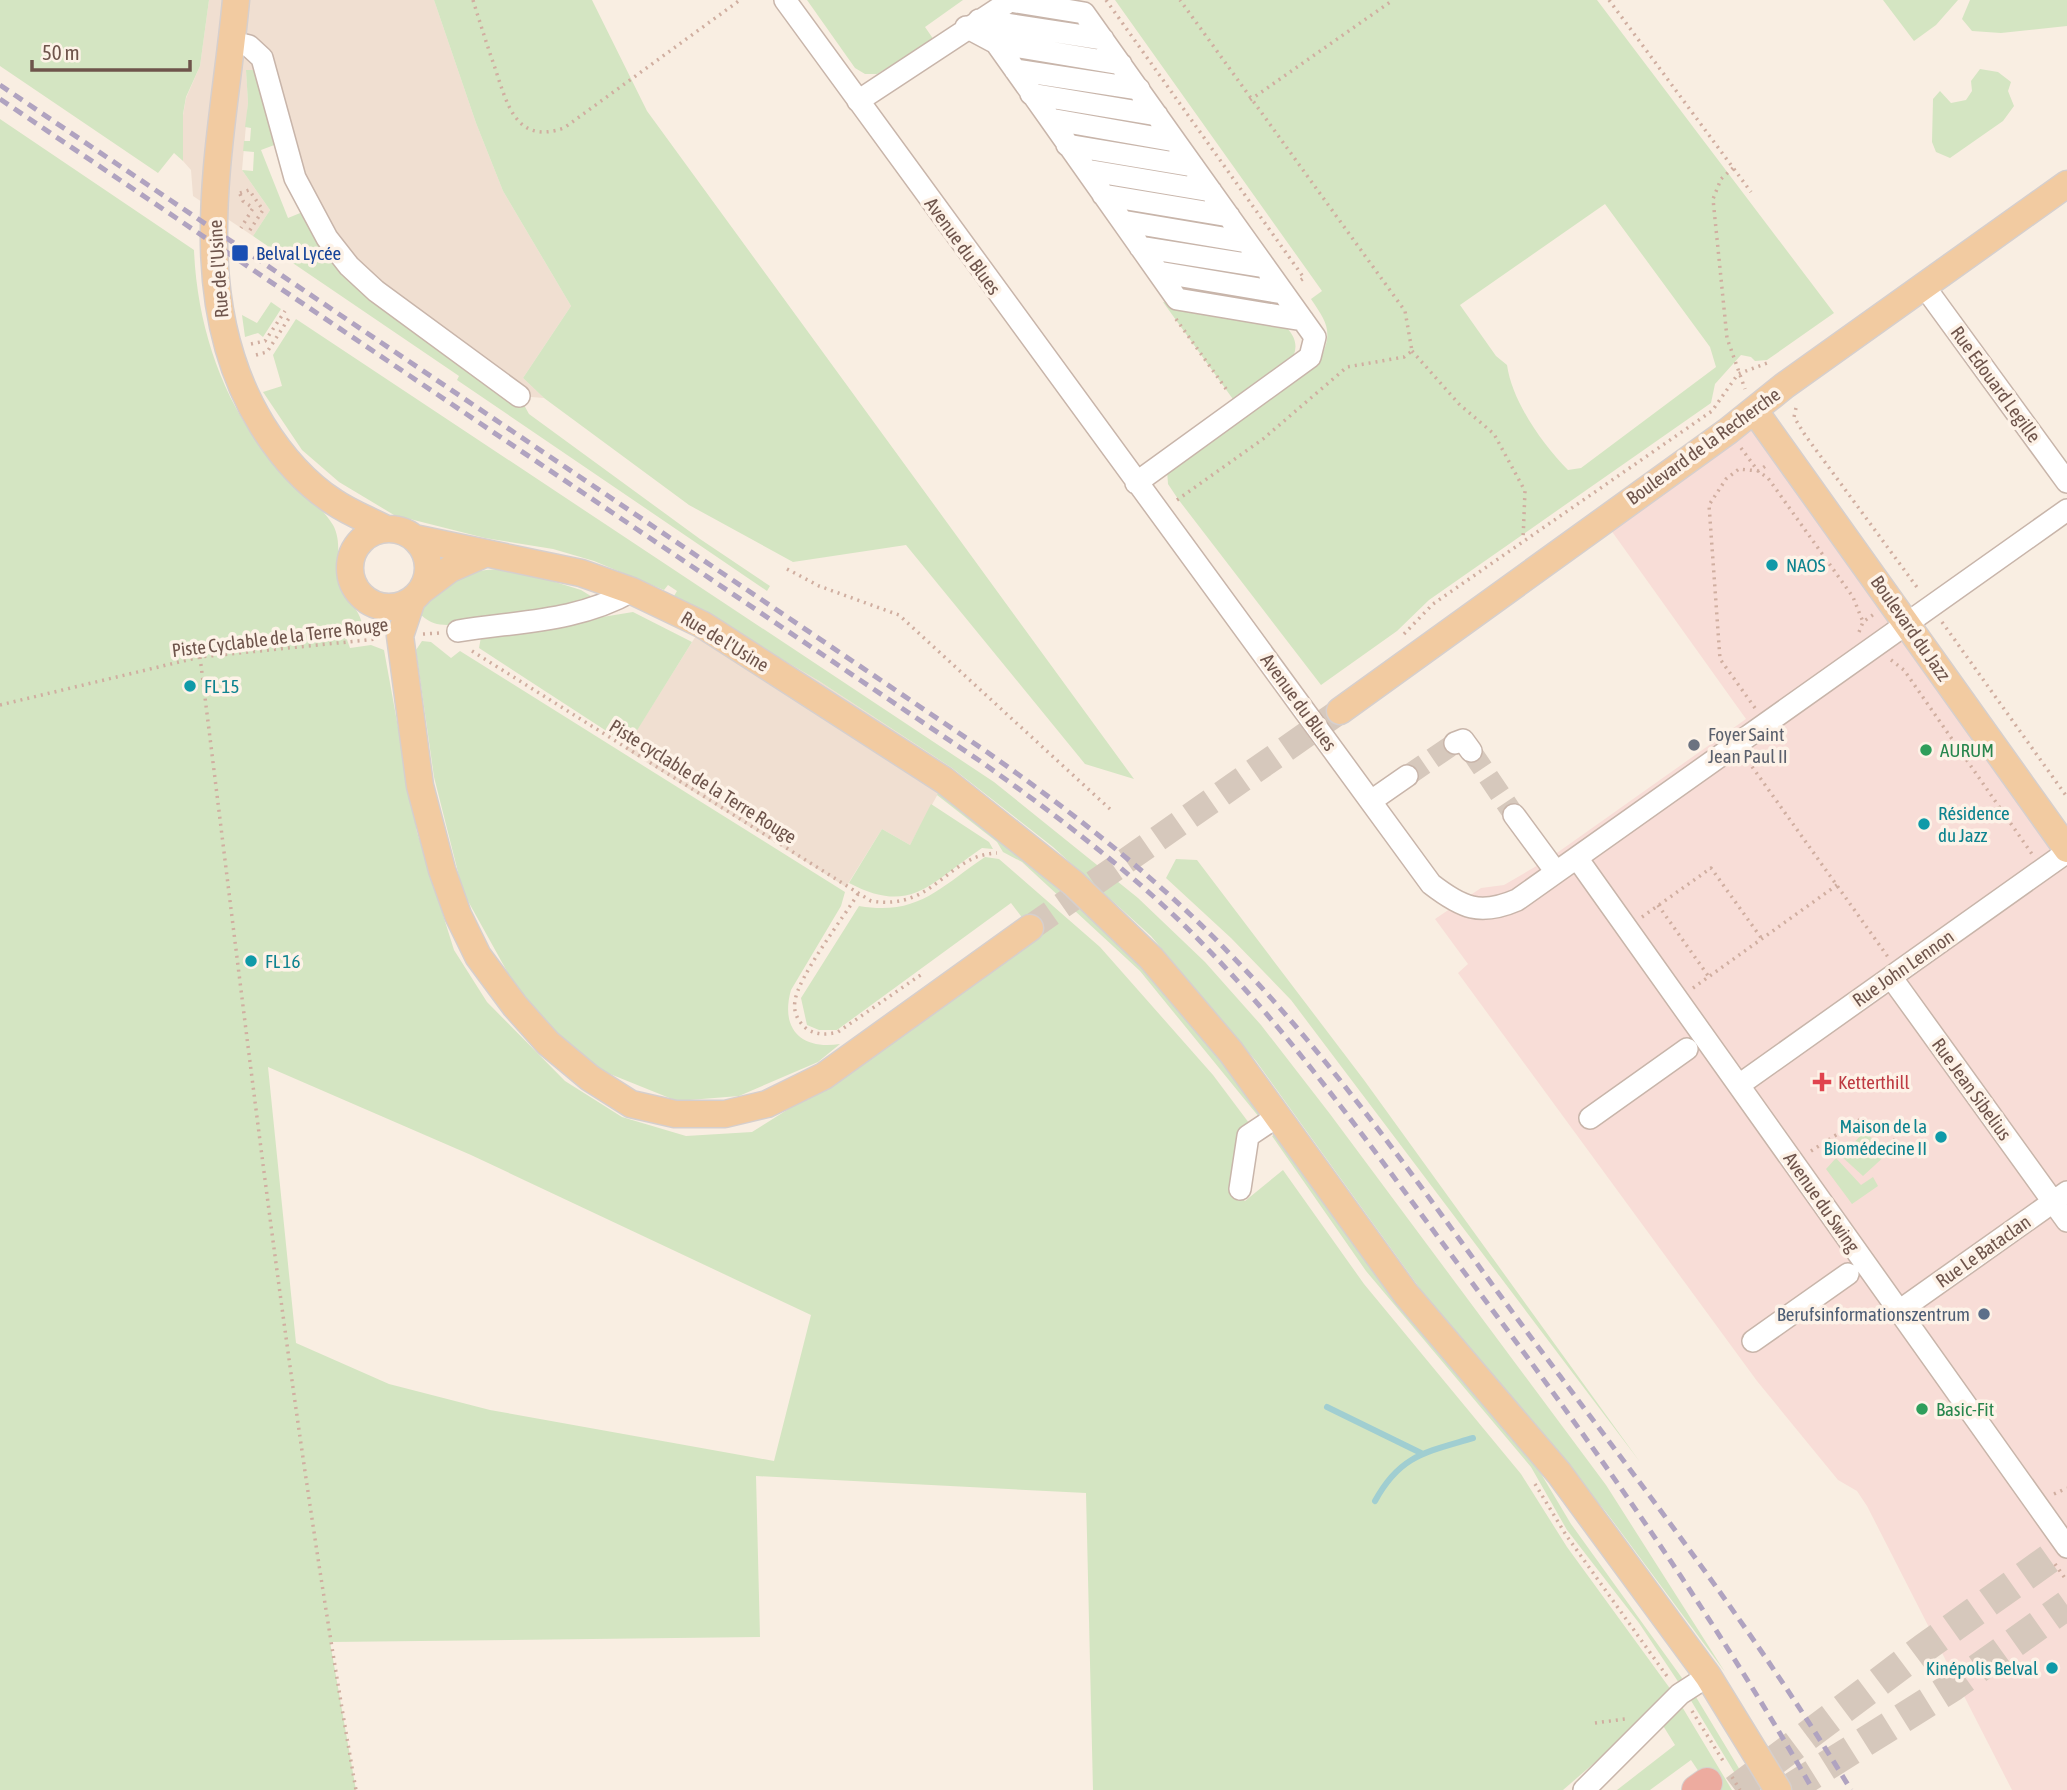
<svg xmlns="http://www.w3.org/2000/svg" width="2067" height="1790" viewBox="0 0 2067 1790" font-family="'Asap Condensed',sans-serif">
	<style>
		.residential { fill: #f0dfd1 }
		.commercial { fill: #f8ddd7 }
		.green { fill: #d4e5c2; fill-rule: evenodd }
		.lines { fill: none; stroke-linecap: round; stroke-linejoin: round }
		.stream { stroke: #a0ced1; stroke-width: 6 }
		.minor-tunnel { stroke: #d6c8bc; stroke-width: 21; stroke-dasharray: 21 10; stroke-linecap: butt }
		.major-tunnel { stroke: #d6c8bc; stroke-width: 26; stroke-dasharray: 26 13; stroke-linecap: butt }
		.highway-tunnel { stroke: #d6c8bc; stroke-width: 30; stroke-dasharray: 30 15; stroke-linecap: butt }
		.minor-casing { stroke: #c8b5aa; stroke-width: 24 }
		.major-casing { stroke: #d6cfcd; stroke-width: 29 }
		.highway-casing { stroke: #d6cfcd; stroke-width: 32 }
		.path { stroke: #d0aea0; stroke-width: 3.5; stroke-dasharray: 2 5; stroke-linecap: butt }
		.minor { stroke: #fff; stroke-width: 21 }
		.major { stroke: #f2cba1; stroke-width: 26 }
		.highway { stroke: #edab9f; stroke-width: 30 }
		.rail { stroke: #b0a3c0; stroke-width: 5; stroke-dasharray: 10 7; stroke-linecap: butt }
		.transit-dot { fill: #1a4fb4; stroke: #fdf2e7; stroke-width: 2.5 }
		.culture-dot { fill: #0f9aa8; stroke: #fdf2e7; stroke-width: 2.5 }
		.worship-dot { fill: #6b7280; stroke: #fdf2e7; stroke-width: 2.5 }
		.leisure-dot { fill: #2e9e5b; stroke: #fdf2e7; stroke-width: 2.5 }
		.health-dot { fill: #e0444e; stroke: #fdf2e7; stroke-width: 2.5 }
		.service-dot { fill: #5c6f8a; stroke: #fdf2e7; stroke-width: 2.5 }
		.labels { text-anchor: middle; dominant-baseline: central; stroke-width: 7; stroke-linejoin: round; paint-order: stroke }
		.street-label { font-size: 19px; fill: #6e544b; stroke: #fdf2e7 }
		.transit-label { font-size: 19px; fill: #164399; stroke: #fdf2e7; text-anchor: start }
		.culture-label { font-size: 19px; fill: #0d838f; stroke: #fdf2e7; text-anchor: start }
		.worship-label { font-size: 19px; fill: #5b616d; stroke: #fdf2e7; text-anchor: start }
		.leisure-label { font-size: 19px; fill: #27864d; stroke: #fdf2e7; text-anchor: start }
		.health-label { font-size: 19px; fill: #be3a42; stroke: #fdf2e7; text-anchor: start }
		.service-label { font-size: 19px; fill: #4e5e75; stroke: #fdf2e7; text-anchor: end }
	</style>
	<rect width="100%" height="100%" fill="#f9eee2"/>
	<path class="residential" d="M209,0H434L476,123L503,191L571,306L523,378L544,398L519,396L349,266L246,70L248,103L242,170L270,210L253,236L193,196L191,170L183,161V115L186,98L200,66Z
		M709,615L819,681L952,768L910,845L882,829L846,887L625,749Z"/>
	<path class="commercial" d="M1754,410L2067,849V1528L2058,1534L2067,1547V1790H2012L1867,1506L1857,1491L1838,1480L1757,1381L1458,973L1468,964L1435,919L1481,888L1504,885L1547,860L1746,719L1603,519Z"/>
	<path class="green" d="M0,0H209L200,66L186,97L183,114V161L174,153L158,173L0,66Z
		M434,0H592L647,111L1134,779L1085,764L906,545L793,562L689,505L544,398L523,378L571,306L503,191L476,123Z
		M807,0H963L925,27L934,40L877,74H865L855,68Z
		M1115,0H1597L1834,313L1767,360L1755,361L1751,357L1741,355L1715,384L1711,403L1429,600L1397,631L1321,685L1178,499L1168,484L1167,470L1320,360C1333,332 1328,324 1311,299L1322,291ZM1605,204L1710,347L1716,367L1581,468L1568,470C1542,444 1512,401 1507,365L1496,356L1460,305Z
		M1883,0H1958L1936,25L1914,41Z
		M1970,0H2067V26L2001,33L1972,31L1962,19Z
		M1980,69L1998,72L2011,82L2008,91L2014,106L2003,121L1950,158L1936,152L1932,142L1933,99L1940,91L1951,103L1966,100L1972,91L1971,81Z
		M246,70H256L277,144L261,150L288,218L310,209L327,238L519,396L529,414L700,539L770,586L767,591L457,380L459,376L253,236L270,210L242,170L253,171L254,152L243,151L244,141H250L251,128L245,127L248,103Z
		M0,119L194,250C197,325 222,401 270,458C289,481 317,500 333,525C344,545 333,569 342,588C347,601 361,611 362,625L345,634L350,648L371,645L384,650L417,832L454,950L487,1002L565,1081L622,1117L686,1136L752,1132L855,1067L1036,936L1011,903L837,1030H819L807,1025L801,998L859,906C918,916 939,888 985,857L999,859L1100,947L1213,1075L1249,1123L1238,1131L1233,1192L1245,1201L1283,1170L1364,1284L1521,1474L1567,1547L1674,1694L1563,1790H1093L1086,1493L756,1476L760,1637L330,1642L356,1790H0ZM268,1067L471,1155L811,1315L774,1461L490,1410L389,1384L296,1343Z
		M271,302L281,309L263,337L258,333L245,337L242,315L257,323Z
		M1163,302L1282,323C1322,358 1263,383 1235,402Z
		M296,319L994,782L1138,898L1205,962L1261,1025L1330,1114L1606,1485L1725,1672L1606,1512L1426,1297L1256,1061L1151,936L1053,847L952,768L819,681L674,596L677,591L668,585L664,590L594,561L553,549L485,538L394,515L339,482L302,450L263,392L282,386L273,355Z
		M510,568L581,590L594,598C568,613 467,629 437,624C430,622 423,618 419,612C452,572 461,572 510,568Z
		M633,612L692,642L628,745L479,648L481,637Z
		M422,641L431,642L451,658L460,651L845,892L841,906L791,990C780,1029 801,1050 840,1044L818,1062L739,1096L677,1101L605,1072L562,1040L514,984L463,892L434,777L416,650Z
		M939,789C1010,843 1079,901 1142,964C1187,1009 1226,1063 1264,1114L1259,1117L1140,971L1022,862L1003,852L997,842L937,795Z
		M931,804L989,842L993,849L982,848C930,883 912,916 849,883L882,829L910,845Z
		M1176,859L1197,860L1364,1080L1640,1462L1291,1000L1231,938L1166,878Z
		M1865,1131L1887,1154L1863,1176L1841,1156Z
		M1277,1133L1528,1452L1571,1524L1682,1678L1679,1683L1639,1623L1567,1530L1531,1467L1366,1271L1272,1136Z
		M1836,1158L1861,1185L1873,1177L1878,1186L1852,1204L1826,1169Z
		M1696,1697L1752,1790H1745L1690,1699Z
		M1681,1705L1732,1790H1711L1691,1760L1650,1790H1617L1675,1745L1662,1724Z"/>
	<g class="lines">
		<path class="stream" d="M1327,1407L1421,1453
			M1375,1501C1400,1455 1426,1452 1473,1438"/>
		<path class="minor-tunnel" d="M1471,751L1514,815
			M1407,776L1455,743"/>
		<path class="major-tunnel" d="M1030,928L1340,711"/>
		<path class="highway-tunnel" d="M1735,1790L1924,1648L2067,1546
			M1788,1790L1952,1687L2067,1605"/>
		<defs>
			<path id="minor" d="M785,0L1431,884C1462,908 1480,916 1517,900L2067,510
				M979,20L1103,39
				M966,27L996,43L1050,119L1175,141L1315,337L1310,357L1136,483
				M232,42L249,46L262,58L295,178L327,238L349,266L376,291L519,396
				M996,43L1121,64
				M1015,70L1139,89
				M1031,94L1157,115
				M858,101L1010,1L1084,13L1175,141
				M1050,119L1177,299L1303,320
				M1067,145L1193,166
				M1086,170L1211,191
				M1103,195L1229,216
				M1122,221L1247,242
				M1140,247L1265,267
				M1158,272L1283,293
				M1924,286L2067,482
				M458,631C519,621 577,622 632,591
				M1455,743L1463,740L1471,751
				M1371,801L1407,776
				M1514,815L1556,872
				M1577,858L2067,1547
				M1891,977L2067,1221
				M1739,1085L2067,852
				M1590,1118L1687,1049
				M1240,1189L1248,1136L1278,1116
				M1899,1311L2067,1192
				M1753,1341L1848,1274
				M1584,1790L1680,1694L1708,1676"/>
			<path id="major" d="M236,0C223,142 182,295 262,425C280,454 305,483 334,502C350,513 369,520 386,529
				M1754,410L2067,849
				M350 568a39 39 0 1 1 78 0a39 39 0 1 1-78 0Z
				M414,538L581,573L632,591L703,625L945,781L1073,883L1151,958L1231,1052L1406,1294L1559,1473L1708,1676L1778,1790
				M422,590L450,569L482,555
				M412,600L400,636L420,786L442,870L458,915L478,956L515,1006L548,1043L590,1078L631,1104L675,1114H725L767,1104L824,1076L1030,928
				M1340,711L1728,431L1784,386L2067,184"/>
			<path id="highway" d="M1697,1790L1707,1783"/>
		</defs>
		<use href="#minor" class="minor-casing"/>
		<use href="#major" class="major-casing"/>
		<use href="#highway" class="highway-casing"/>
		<path class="path" d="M473,0C480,23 487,45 495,68C507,104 516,145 564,128L740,0
			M1106,0L1304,278L1298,282
			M1609,0L1751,192
			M1250,100L1393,0
			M1733,168L1721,179L1713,199L1727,338L1745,389
			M240,193L249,190L263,210L248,233
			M240,194L243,201L253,208L241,228
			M1176,319L1229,393
			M251,344L265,341L285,311
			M1412,351L1459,404L1494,434L1525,491L1523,540
			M256,355L267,352L291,315
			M1796,408L1794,417L1805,435L1919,590
			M1741,448L1758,471L1767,465
			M1177,500L1263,439L1347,367L1404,357L1412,351L1405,311L1180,0
			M787,569L819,586L899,615L1111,810
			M1942,622L2067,797
			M1859,632L1863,622L1874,614
			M423,634L440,633
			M1404,634L1433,604L1712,411L1738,374L1767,363
			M472,651L871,901C935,911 946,855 997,853
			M200,657C247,1035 290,1415 356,1790
			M1891,660L1904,670L2032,854
			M0,705L200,657L377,639
			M1755,708L1720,659L1709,505L1726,479L1739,469L1758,471L1768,478L1853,597L1863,622
			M1748,761L1888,957
			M858,894C843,918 798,977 795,1001C793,1012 798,1022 807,1029C817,1035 826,1035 838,1032L922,974
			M1658,905L1709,977
			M1642,917L1711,868L1762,939
			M1693,988L1837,885
			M1811,1151L1861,1119L1876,1123L1899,1145
			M1535,1484L1566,1535L1669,1679
			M2054,1494L2067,1488
			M2055,1564L2067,1581
			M1692,1711L1725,1764
			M1595,1723L1625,1719
			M1732,1777L1740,1790"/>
		<use href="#minor" class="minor"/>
		<use href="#major" class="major"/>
		<use href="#highway" class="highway"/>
		<path class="rail" d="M0,85L987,752C1073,813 1155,876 1228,952C1341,1067 1439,1214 1536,1344C1645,1490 1757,1634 1851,1790
			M0,99L980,761C1053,813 1124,866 1188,929C1296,1036 1382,1163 1473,1284C1595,1447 1712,1613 1813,1790"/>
	</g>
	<rect class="transit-dot" x="231" y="244" width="18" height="18" rx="3.5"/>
	<g class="culture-dot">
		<circle cx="1772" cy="565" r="7"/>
		<circle cx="190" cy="686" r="7"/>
		<circle cx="1924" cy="824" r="7"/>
		<circle cx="251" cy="961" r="7"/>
		<circle cx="1941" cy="1137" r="7"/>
		<circle cx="2052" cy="1668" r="7"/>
	</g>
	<circle class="worship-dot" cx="1694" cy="745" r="7"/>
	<g class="leisure-dot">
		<circle cx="1926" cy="750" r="7"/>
		<circle cx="1922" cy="1409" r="7"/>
	</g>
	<path class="health-dot" d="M1818.5 1071.5h7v7h7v7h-7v7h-7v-7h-7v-7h7z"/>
	<circle class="service-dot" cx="1984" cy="1314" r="7"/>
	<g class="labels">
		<g class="street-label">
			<text transform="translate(963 246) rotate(54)">Avenue du Blues</text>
			<text transform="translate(218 269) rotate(-94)">Rue de l'Usine</text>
			<text transform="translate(1996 384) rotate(54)">Rue Edouard Legille</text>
			<text transform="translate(1703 446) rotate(-36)">Boulevard de la Recherche</text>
			<text transform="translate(1911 628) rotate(55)">Boulevard du Jazz</text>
			<text transform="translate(280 637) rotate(-7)">Piste Cyclable de la Terre Rouge</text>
			<text transform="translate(725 641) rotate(31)">Rue de l'Usine</text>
			<text transform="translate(1299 702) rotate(54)">Avenue du Blues</text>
			<text transform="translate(703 781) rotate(32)">Piste cyclable de la Terre Rouge</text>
			<text transform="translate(1903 968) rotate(-35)">Rue John Lennon</text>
			<text transform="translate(1972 1089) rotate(54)">Rue Jean Sibelius</text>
			<text transform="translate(1822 1202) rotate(55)">Avenue du Swing</text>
			<text transform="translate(1983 1251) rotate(-35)">Rue Le Bataclan</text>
		</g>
		<g class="transit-label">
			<text x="256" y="253">Belval Lycée</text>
		</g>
		<g class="culture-label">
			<text x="1786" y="565">NAOS</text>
			<text x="204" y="686">FL 15</text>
			<text x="1938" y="813">Résidence<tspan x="1938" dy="22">du Jazz</tspan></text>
			<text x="265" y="961">FL 16</text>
			<text x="1927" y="1126" text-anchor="end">Maison de la<tspan x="1927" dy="22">Biomédecine II</tspan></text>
			<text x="2038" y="1668" text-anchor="end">Kinépolis Belval</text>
		</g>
		<g class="worship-label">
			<text x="1708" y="734">Foyer Saint<tspan x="1708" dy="22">Jean Paul II</tspan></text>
		</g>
		<g class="leisure-label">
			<text x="1940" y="750">AURUM</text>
			<text x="1936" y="1409">Basic-Fit</text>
		</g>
		<g class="health-label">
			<text x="1838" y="1082">Ketterthill</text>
		</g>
		<g class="service-label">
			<text x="1970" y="1314">Berufsinformationszentrum</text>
		</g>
	</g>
	<path d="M32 60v10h158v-10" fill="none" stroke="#6e544b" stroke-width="3.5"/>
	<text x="42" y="60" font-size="21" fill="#6e544b" stroke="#fdf2e7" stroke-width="5" paint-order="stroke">50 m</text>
</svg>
